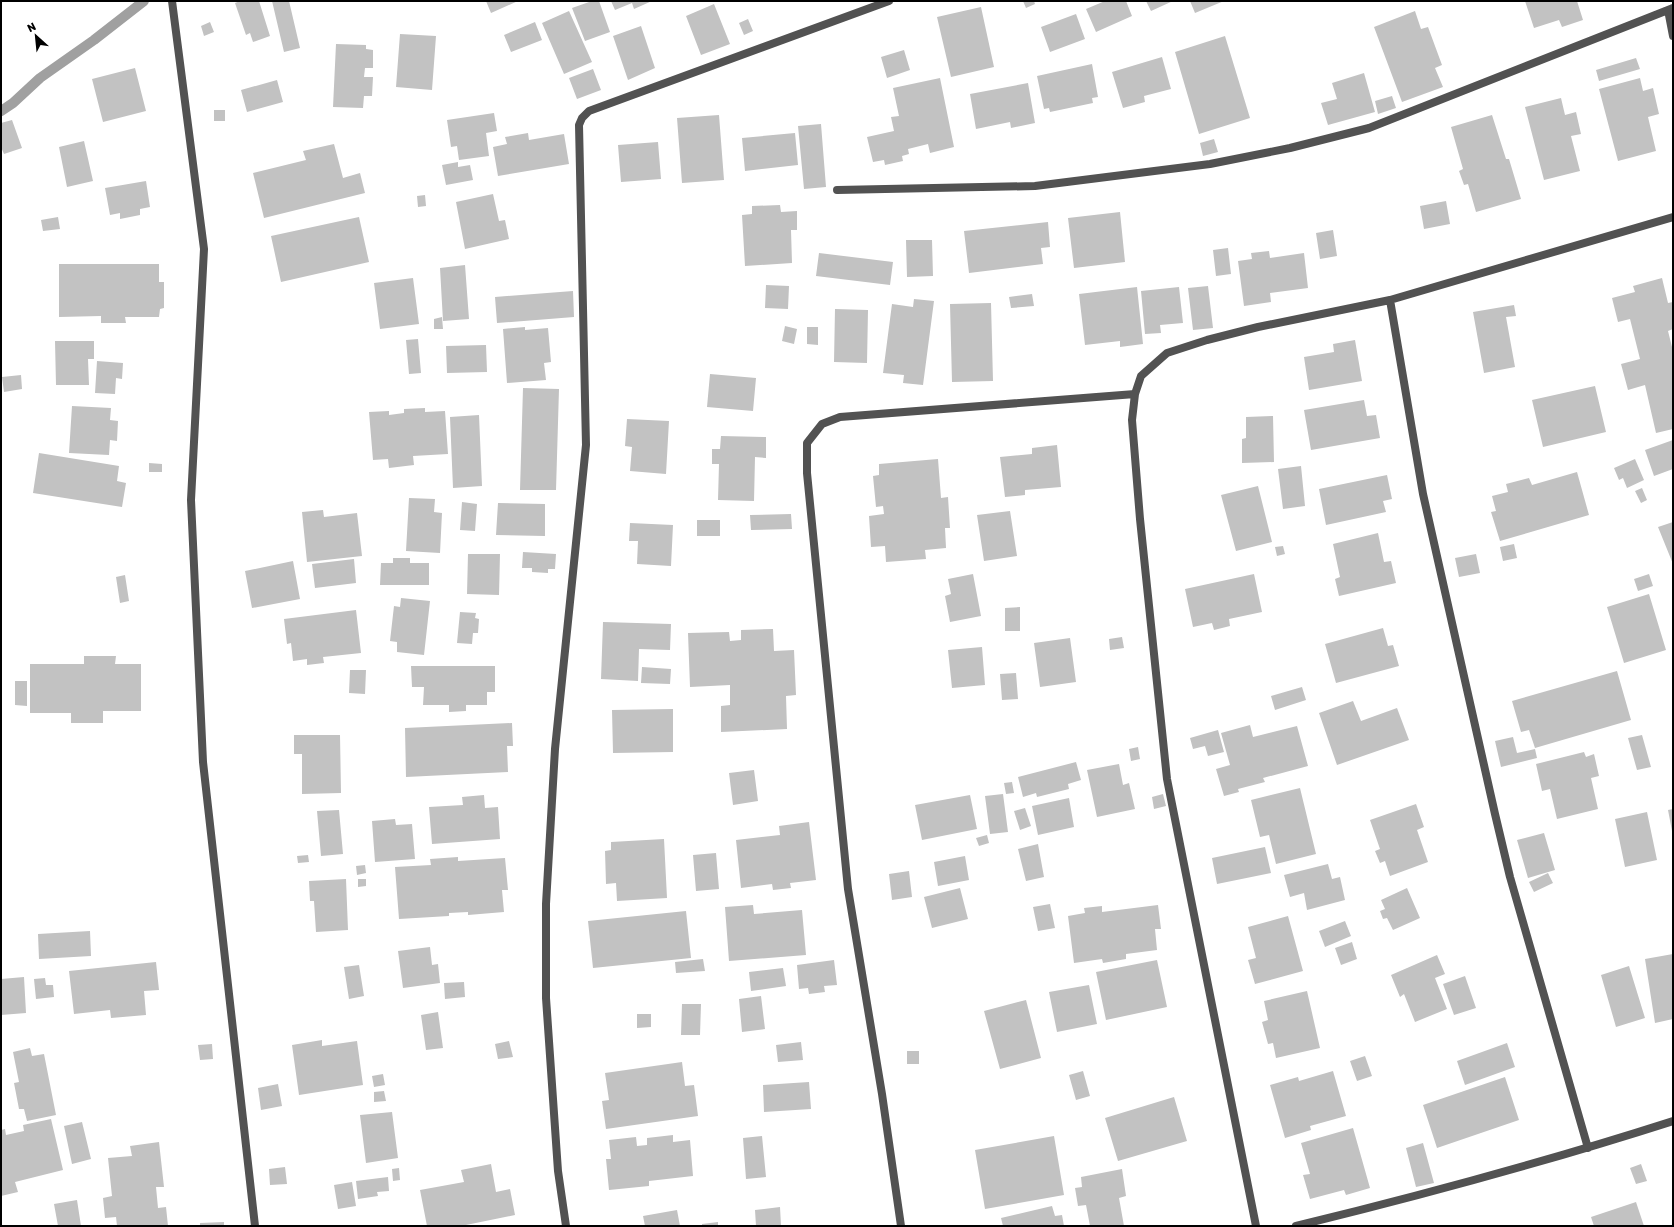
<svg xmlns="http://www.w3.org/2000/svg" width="1674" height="1227" viewBox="0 0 1674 1227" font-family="Rubik,sans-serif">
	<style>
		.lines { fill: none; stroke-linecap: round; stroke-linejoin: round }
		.stream { stroke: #a0a0a0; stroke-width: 10 }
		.building { fill: #c2c2c2 }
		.minor { stroke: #525252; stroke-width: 8 }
	</style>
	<rect width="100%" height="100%" fill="#fff"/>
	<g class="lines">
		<path class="stream" d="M1,111L13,103L40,78L94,40L144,1"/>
	</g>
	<path class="building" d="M240,1H259L270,36L253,42L250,33L246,35L235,3Z
		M272,1H289L300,48L284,52Z
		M486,1H518L491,13Z
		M592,1H599L610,32L585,41L572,8Z
		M611,1H652L634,9L632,3L615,10Z
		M1023,1H1034L1035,4L1026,8Z
		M1105,1H1126L1132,16L1096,32L1086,9Z
		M1146,1H1173L1151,11Z
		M1190,1H1224L1195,13Z
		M1525,1H1577L1583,20L1562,27L1559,20L1534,28Z
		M714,4L730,44L701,55L686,16Z
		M981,7L994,67L951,77L937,17Z
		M569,11L592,62L564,74L542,23Z
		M1415,11L1421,29L1428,27L1442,65L1435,68L1443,87L1402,102L1374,27Z
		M1076,14L1085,39L1050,52L1041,27Z
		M748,19L753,31L744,35L739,23Z
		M210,22L214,32L204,36L201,26Z
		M535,22L542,40L511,52L504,35Z
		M641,26L655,68L628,80L613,36Z
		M400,34L436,36L432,90L396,87Z
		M1225,36L1250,118L1199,134L1175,52Z
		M336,44L366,45V49L373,50V68H365L364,77H373L372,96H364L363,108L333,107Z
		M904,50L910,70L887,78L881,57Z
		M1162,57L1171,89L1144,96L1145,102L1123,108L1112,72Z
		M1636,58L1640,69L1599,81L1596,70Z
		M1092,64L1098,97L1092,98L1093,103L1050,112L1049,108L1044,109L1037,76Z
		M135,68L146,111L103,122L92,79Z
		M593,69L601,90L577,99L569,78Z
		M1364,73L1375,112L1328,125L1321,103L1337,99L1332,83Z
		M940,78L954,147L930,153L928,144L908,149L909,154L902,156L903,161L885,165L884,160L873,162L867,137L894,131L891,117L899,116L893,88Z
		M1640,78L1643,91L1653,88L1659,114L1648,117L1656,151L1618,161L1599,89Z
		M277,80L283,102L247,112L241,90Z
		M1028,83L1035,123L1011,128L1010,122L976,129L970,94Z
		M1392,96L1396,108L1378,114L1375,101Z
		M1561,98L1565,115L1576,112L1581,134L1571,136L1580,171L1544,180L1525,107Z
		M214,110H225V121H214Z
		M494,113L497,131L486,133L489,156L459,160L457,146L451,147L447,120Z
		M719,115L724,180L682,183L677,118Z
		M1492,115L1506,159H1509L1521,199L1476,212L1468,184L1464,185L1459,171L1463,169L1451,127Z
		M12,120L22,148L4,154L1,147V123Z
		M821,124L826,187L804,189L798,126Z
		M528,133L529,140L564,134L569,164L498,176L493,147L507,144L505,137Z
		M795,133L798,165L745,171L742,138Z
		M1214,139L1218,152L1203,156L1200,143Z
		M84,141L93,181L67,187L59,147Z
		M658,142L661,179L621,182L618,145Z
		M334,144L343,178L360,173L365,193L264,218L253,173L306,160L303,151Z
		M458,162V167L470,165L473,180L446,185L442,165Z
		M146,181L150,207L140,209V215L120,219V213L110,215L105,188Z
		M493,194L499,221L505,220L509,239L465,249L456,202Z
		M425,195L426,206L418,207L417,196Z
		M1446,201L1450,224L1424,229L1420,206Z
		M780,205L781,212L797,211V230H791L792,263L745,266L742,215L752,214V206Z
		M1120,212L1125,262L1074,268L1068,218Z
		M58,217L60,229L43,231L41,220Z
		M359,217L369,262L281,282L271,236Z
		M1048,222L1050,247L1041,248L1043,264L969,273L964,231Z
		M1333,230L1337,256L1320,259L1316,233Z
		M906,240H932L933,276L907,277Z
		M1228,248L1231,274L1216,276L1213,250Z
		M1269,251L1270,258L1304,253L1308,288L1270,293L1271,302L1244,306L1238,261L1252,259L1251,253Z
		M819,253L893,262L890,285L816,276Z
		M59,264H159V282H164V308L160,309L159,317H125L126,323H101V316L59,317Z
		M465,265L469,319L443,321L440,268Z
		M413,278L419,324L380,329L374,283Z
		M1662,278L1668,303L1673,302V329L1668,331L1673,351V429L1656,433L1645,385L1628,390L1621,364L1640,359L1630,319L1618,322L1612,298L1635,292L1633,286Z
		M766,285L789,286L788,309L765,308Z
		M1208,286L1213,328L1193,330L1188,288Z
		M1137,287L1143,344L1120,347V341L1085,345L1079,294Z
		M1179,287L1183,323L1160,325L1161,333L1145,334L1141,291Z
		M573,291L574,317L497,323L495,297Z
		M1032,294L1034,306L1011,308L1009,297Z
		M914,299L934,301L923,385L903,383L904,375L883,373L892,304L913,307Z
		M991,303L993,381L952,382L950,304Z
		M1514,305L1516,316L1506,317L1515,367L1484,373L1473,312Z
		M835,309L868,310L867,363L834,362Z
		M442,317L443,329H434V319Z
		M785,326L797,329L794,344L782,341Z
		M525,327V330L548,328L551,362L544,363L546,380L507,383L503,329Z
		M807,327H818V345L807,344Z
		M418,339L421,373L409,374L406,340Z
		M1355,340L1362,381L1309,390L1304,357L1334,352L1333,344Z
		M55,341H94V359H88L89,385H56Z
		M486,345L487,372L447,373L446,346Z
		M97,361L123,363L122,379L116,378L115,394L95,393Z
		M710,374L756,378L753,411L707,407Z
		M21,375L22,389L4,392L2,377Z
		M1595,386L1606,432L1543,447L1532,400Z
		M523,388L559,389L556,490H520Z
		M1364,400L1367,416L1376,415L1380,438L1311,450L1304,410Z
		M72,406L111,408L110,420L118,421L117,441L110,440L109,455L69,453Z
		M425,408V412L445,411L448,454L413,456L414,465L389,468L388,459L373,460L369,412L389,411V415L404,413V409Z
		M479,415L482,486L453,488L450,417Z
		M1273,416L1274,462L1242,463V439L1246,438V417Z
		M627,419L669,421L666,474L630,471L632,447L625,446Z
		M721,436L766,437V458L755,457L754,501L718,500L719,464H712V449H720Z
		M1673,440V469L1654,476L1645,450Z
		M1057,445L1061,487L1025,490V495L1005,497L1000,457L1032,454V448Z
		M39,453L119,466L117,481L126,483L122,507L33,493Z
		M938,459L941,498L948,497L950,528H945L946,548L925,550L926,559L886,562L885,546L871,547L869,516L884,514L883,506L876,507L873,476L879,475V464Z
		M1635,459L1644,480L1627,488L1623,478L1619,480L1614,468Z
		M149,463L162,464V472H149Z
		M1301,466L1305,506L1283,509L1278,469Z
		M1577,472L1589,515L1500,541L1491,512L1496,511L1492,496L1508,492L1506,484L1529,478L1532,485Z
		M1387,475L1392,499L1383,501L1386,512L1326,525L1319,489Z
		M1258,486L1272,542L1236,551L1221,495Z
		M1642,488L1647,500L1641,503L1635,491Z
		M409,498L435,499L434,512L442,513L440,553L406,551Z
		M462,502L477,504L475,531L460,530Z
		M498,503L545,504V536L496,535Z
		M323,510L324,517L357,513L362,556L307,562L302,512Z
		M1010,511L1017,556L984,561L977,515Z
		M791,514L792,529L751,530L750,515Z
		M697,520H720V536H697Z
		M1673,522V564L1658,527Z
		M630,523L673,525L671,566L637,564L638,541H629Z
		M1378,533L1384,562L1391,561L1396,583L1339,596L1335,579L1340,577L1333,544Z
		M1514,544L1517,558L1503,561L1500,547Z
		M1283,546L1285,554L1277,556L1275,547Z
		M523,552L556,554L555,569H548V573L532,572V568H522Z
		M468,554H500L499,595L467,594Z
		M1476,554L1480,573L1459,577L1455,558Z
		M393,558H410V563H429V585H380L381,563H393Z
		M354,559L356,583L315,588L312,564Z
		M293,561L300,599L252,608L245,571Z
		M973,574L981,616L950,622L945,596L951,594L948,579Z
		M1254,574L1262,612L1229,619L1230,626L1214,630L1212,623L1193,627L1185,589Z
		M1649,574L1653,586L1638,591L1634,579Z
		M125,575L129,601L120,603L116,577Z
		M1649,594L1666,650L1624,663L1607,607Z
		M401,598L430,601L424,655L397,652V642L390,641L394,606L400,607Z
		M1020,607V631H1005V608Z
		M356,610L361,653L323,657L324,663L307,665V659L293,661L291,643L287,644L284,619Z
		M460,612L476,613L475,618L479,619L478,633H473L472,644L457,643Z
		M603,622L671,624L670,650L639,649L638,681L601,679Z
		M1383,628L1388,646L1393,645L1399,666L1336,683L1325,644Z
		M773,629L774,651L794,650L796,695L786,696L787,729L721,732V706L730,705V685L690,687L688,633L729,632L730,641L741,640V630Z
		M1122,637L1124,648L1110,650L1109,639Z
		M1070,638L1076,682L1040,687L1034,643Z
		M982,647L985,685L952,688L948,650Z
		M84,656H116L115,664H141V711H103V723H71V713H30V664H84Z
		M411,666H495V692H487V705H466V711L449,712V705H423L424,687H412Z
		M642,667L671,669L670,684L641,683Z
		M350,670H366L365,694L349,693Z
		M1617,671L1631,720L1535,748L1529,730L1521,732L1512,701Z
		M1016,673L1018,699L1002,700L1000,674Z
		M15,681H27V706L15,705Z
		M1302,687L1306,700L1275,710L1271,696Z
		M1353,701L1361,721L1397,708L1409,740L1337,765L1319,713Z
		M673,709V752L613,753L612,710Z
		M512,723L513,746H507L508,772L406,777L405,728Z
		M1250,725L1253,737L1297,726L1308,766L1263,778L1265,782L1238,789L1239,792L1224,796L1216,769L1230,765L1221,733Z
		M1218,730L1224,752L1208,756L1205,746L1193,749L1190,738Z
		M294,735H340L341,793L302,794V754H294Z
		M1642,735L1651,767L1637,770L1628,738Z
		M1513,737L1517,753L1535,749L1537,758L1501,767L1495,741Z
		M1138,747L1140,759L1131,761L1129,749Z
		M1584,752L1586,757L1594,754L1599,776L1591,778L1598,809L1557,819L1550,789L1542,791L1536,764Z
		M1076,762L1081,780L1068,784L1069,789L1037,797L1036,793L1023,797L1018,777Z
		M1119,764L1123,785L1129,783L1135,809L1097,817L1087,770Z
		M754,770L758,801L733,805L729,773Z
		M1012,782L1014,793L1006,794L1004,783Z
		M1300,788L1316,854L1276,864L1269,835L1260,837L1251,800Z
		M1003,794L1008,832L990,834L985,796Z
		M1163,794L1166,806L1154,809L1152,797Z
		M484,795L485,808L498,807L500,839L432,844L429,807L463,805L462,797Z
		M970,795L977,829L922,840L915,805Z
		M1069,798L1074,827L1038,835L1032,806Z
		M1416,804L1424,827L1417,830L1428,862L1390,876L1385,861L1380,863L1375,851L1380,849L1370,820Z
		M1025,808L1031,826L1020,830L1014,811Z
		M1673,809V831H1672L1668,810Z
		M339,810L343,854L321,856L317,811Z
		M1647,812L1657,860L1625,867L1615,819Z
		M395,819L396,825L412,824L415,859L375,862L372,821Z
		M809,822L816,880L790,883L791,888L773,890L772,884L741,888L736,840L780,835L779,826Z
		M1544,833L1555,870L1528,878L1517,840Z
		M987,835L989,843L979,846L976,838Z
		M664,839L667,898L617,901L616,883L606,884L605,851L611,850V842Z
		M1038,844L1044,877L1026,881L1018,849Z
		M1265,847L1271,873L1217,884L1212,858Z
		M716,853L719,889L696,891L693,855Z
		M308,855L309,862L298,863L297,856Z
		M965,856L969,880L938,886L934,862Z
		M458,857V861L505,858L508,890H502L504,912L468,915V912L449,913V916L399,919L395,867L431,865L430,859Z
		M1328,864L1332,879L1340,877L1345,900L1307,910L1304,893L1290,897L1284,875Z
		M365,865L366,873L357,875L356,866Z
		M909,871L912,897L892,900L889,874Z
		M1548,873L1553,883L1534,892L1529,882Z
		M346,879L348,930L316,932L314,901H310L309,881Z
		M358,879H366V886L358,887Z
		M960,888L968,919L932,928L924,897Z
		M1407,888L1420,918L1393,930L1387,918L1383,919L1380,911L1385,909L1381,900Z
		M1050,904L1055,928L1038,931L1033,907Z
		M753,905L754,914L802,910L806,955L729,961L725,907Z
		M1158,905L1161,929H1155L1157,950L1126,954V959L1103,963L1102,959L1074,963L1068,916L1085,913L1084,908L1102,906V912Z
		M686,911L691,958L593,968L588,921Z
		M1288,916L1303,971L1255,984L1248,960L1256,958L1248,927Z
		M1345,921L1351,936L1325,947L1319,931Z
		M90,931L91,956L39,959L38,934Z
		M1352,942L1357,959L1341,965L1335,948Z
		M430,947L432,965L438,964L440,983L403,988L398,951Z
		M1673,954V1019L1655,1023L1645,959Z
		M1437,955L1445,974L1435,978L1447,1009L1415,1022L1404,994L1400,997L1391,975Z
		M703,959L705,971L676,973L675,962Z
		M834,960L837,985L824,986L825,992L809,994L808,988L799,989L797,965Z
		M1157,960L1167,1007L1106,1020L1096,972Z
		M156,962L159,990L144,991L146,1015L111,1018L110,1010L74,1014L69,971Z
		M359,965L364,996L349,999L344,967Z
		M1629,966L1645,1018L1616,1027L1601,975Z
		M783,968L786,986L751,991L749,972Z
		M1465,976L1476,1008L1454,1015L1443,984Z
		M24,977L26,1013L1,1015V979Z
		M45,978L46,985H53L54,997L36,999L34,979Z
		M464,982L465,997L445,999L444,983Z
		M1089,985L1097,1024L1057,1032L1049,992Z
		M1307,991L1320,1048L1276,1058L1273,1043L1268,1044L1262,1022L1268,1020L1264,1001Z
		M761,996L765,1029L742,1032L739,999Z
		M1026,1000L1041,1058L1000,1069L984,1011Z
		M682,1004H701L700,1035H681Z
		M438,1012L443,1048L426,1050L421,1015Z
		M637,1014H651V1027L637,1028Z
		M322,1040V1046L357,1041L363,1085L299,1095L292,1045Z
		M509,1041L513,1057L498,1059L495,1044Z
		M801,1042L803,1060L778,1062L776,1045Z
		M1507,1043L1515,1067L1465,1085L1457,1061Z
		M212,1044L213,1059L200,1060L198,1045Z
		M30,1048L32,1056L44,1054L56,1115L27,1121L24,1109H19L14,1083L19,1082L13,1052Z
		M907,1051H919V1064H907Z
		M1365,1056L1372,1076L1357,1081L1350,1061Z
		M682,1062L685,1086L694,1085L698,1116L606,1129L602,1101L609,1100L605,1073Z
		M1083,1071L1090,1096L1076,1100L1069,1075Z
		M1333,1071L1346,1116L1310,1126L1311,1130L1285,1138L1270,1085L1298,1077L1299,1081Z
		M383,1074L385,1085L374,1087L372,1076Z
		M1505,1077L1519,1120L1437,1148L1423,1105Z
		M809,1082L811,1109L764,1112L763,1085Z
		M278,1084L282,1106L261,1110L258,1088Z
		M384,1091L386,1101L374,1102V1092Z
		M1174,1097L1187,1141L1118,1161L1105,1118Z
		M392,1112L398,1158L366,1163L360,1115Z
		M51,1119L63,1170L15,1182L18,1192L1,1196V1130L5,1129L6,1135L24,1131L23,1125Z
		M82,1122L91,1159L72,1164L64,1126Z
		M1353,1128L1370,1188L1346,1195L1344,1190L1310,1199L1303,1175L1310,1174L1301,1143Z
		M673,1135V1142L690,1140L693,1176L649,1181V1186L609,1190L606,1159H611L609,1140L636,1137L637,1146L647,1145V1138Z
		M762,1136L766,1177L746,1179L743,1138Z
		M1054,1136L1064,1195L985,1209L975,1150Z
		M159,1142L164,1187H156L158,1208L166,1207L168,1226H117L116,1217L105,1218L103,1198L112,1196L108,1158L132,1156L130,1146Z
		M1423,1143L1434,1183L1416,1187L1406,1148Z
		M491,1164L496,1192L510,1189L515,1215L461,1226H427L420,1190L464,1182L461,1170Z
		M1641,1164L1647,1181L1636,1184L1630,1168Z
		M285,1167L287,1184L270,1185L269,1169Z
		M399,1168L400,1180L393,1181L392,1169Z
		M1122,1169L1126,1196L1119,1198L1124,1226H1090L1086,1205L1078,1206L1075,1188L1082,1187L1081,1177Z
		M388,1177L389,1191L377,1192L378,1196L358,1199L356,1181Z
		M352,1182L356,1206L338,1209L334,1185Z
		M77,1200L81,1226H58L54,1204Z
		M1636,1202L1644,1226H1594L1591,1217Z
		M1052,1206L1055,1216L1062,1215L1064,1226H1003L1001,1218Z
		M780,1207L781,1226H756L755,1210Z
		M677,1210L680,1226H645L643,1216Z
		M224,1222V1226H200V1223Z
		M718,1222V1226H702V1224Z"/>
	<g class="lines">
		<path class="minor" d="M172,1L204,249L191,500L203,762L255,1226
			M1668,10L1673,36
			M837,190L1035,186L1210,164L1290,148L1369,128L1673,8
			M1390,300L1423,494L1495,814L1510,877L1588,1148
			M566,1226L558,1171L546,998V904L555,749L586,445L579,125L582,118L589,111L889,1
			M901,1226L882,1094L848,889L807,473V443L822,424L840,417L1135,394
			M1256,1226L1167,779L1140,519L1132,420L1135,394L1141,376L1167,353L1207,340L1258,327L1390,300L1673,217
			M1296,1226C1423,1195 1548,1161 1673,1121"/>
	</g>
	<rect width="1674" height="1227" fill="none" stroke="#000000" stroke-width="4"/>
	<g transform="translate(36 36) rotate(333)" stroke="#ffffff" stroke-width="3" paint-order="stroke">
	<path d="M0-3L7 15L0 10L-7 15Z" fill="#000000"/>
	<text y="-6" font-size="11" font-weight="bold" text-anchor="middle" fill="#000000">N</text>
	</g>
</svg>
